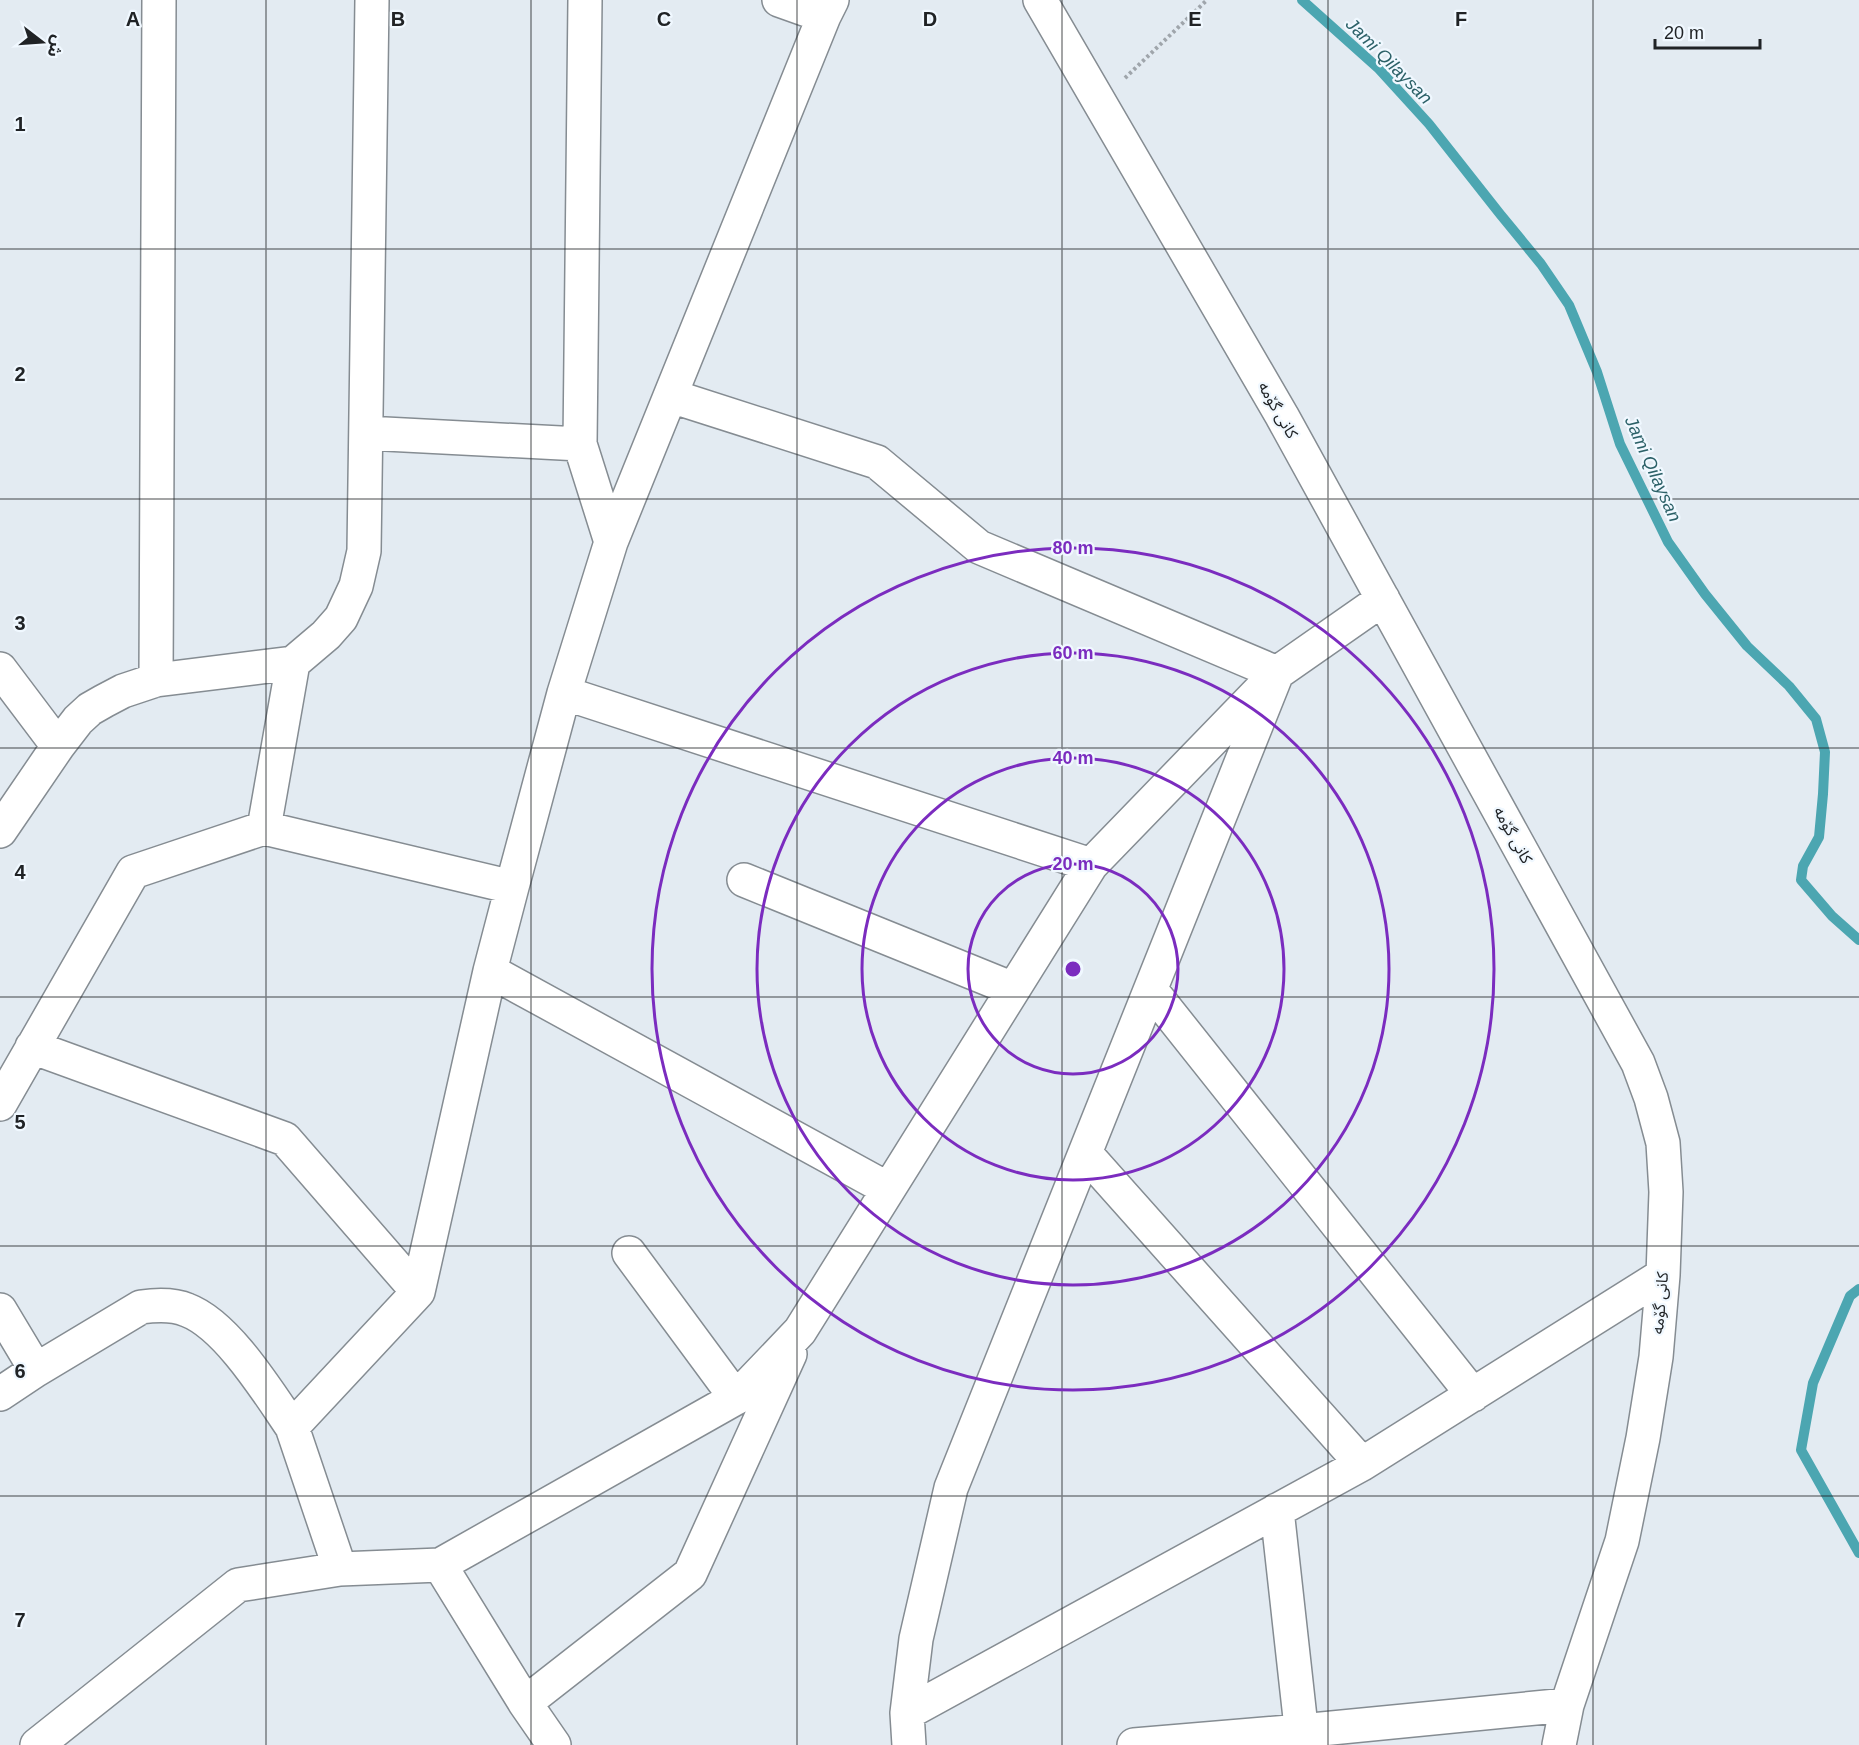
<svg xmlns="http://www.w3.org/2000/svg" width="1859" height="1745" viewBox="0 0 1859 1745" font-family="Helvetica,'Noto Sans Arabic',sans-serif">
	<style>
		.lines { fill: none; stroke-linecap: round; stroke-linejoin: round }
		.stream { stroke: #4ca6b1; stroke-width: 10 }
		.minor-casing { stroke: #858c92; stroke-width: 36 }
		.path { stroke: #9fa5ab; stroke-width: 4; stroke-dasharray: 3 3; stroke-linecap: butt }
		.minor { stroke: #fff; stroke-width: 33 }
		.grid { fill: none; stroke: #202326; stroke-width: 1.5; stroke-opacity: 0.55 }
		.ring { fill: none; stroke: #7b2cbf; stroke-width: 3 }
		.labels { text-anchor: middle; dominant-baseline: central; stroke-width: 4.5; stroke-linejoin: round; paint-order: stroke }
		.street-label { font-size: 16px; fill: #202326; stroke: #f0f8ff }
		.water-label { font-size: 18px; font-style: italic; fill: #2c6168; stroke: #f0f8ff }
		.grid-label { font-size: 20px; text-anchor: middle; font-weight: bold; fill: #202326; stroke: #f0f8ff; stroke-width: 4.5; stroke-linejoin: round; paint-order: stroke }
		.centre { fill: #7b2cbf; stroke: #f0f8ff; stroke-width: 3 }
		.ring-label { font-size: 18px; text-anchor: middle; font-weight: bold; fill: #7b2cbf; stroke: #f0f8ff; stroke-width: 4.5; stroke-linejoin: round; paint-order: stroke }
	</style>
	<rect width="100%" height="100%" fill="#e3ebf2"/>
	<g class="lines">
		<path class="stream" d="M1302,0L1378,68L1429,124L1500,214L1541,264L1569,305L1597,372L1620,444L1668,542L1705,594L1747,646L1789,686L1816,719L1825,752L1823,794L1819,837L1803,866L1801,880L1832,916L1859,940
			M1859,1289L1850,1296L1813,1383L1801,1450L1859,1553"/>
		<defs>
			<path id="minor" d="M585,0L580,444L611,542
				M779,0L824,16
				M1040,0L1282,416L1638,1063L1651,1098L1663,1143L1666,1192L1663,1275L1656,1357L1643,1438L1622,1541L1567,1705L1559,1745
				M671,396L877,462L979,547L1277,673L951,1488L916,1639L907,1713L909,1745
				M366,433L580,444
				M0,669L58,746
				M156,680L159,0
				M564,693L1091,865
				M264,828L293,663
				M0,831L58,746L78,720L90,709L104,701L123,691L156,680L293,663L326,635L341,618L356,586L364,551L372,0
				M744,880L1013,989
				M490,971L888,1189
				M1151,990L1473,1395
				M32,1047L285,1139L418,1292
				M0,1104L133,872L264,828L512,887
				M1085,1153L1362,1464
				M629,1253L736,1398
				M0,1310L36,1370
				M0,1394L36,1370L141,1307C156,1305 173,1304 187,1310C227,1325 268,1392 292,1427
				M1277,1510L1303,1745
				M440,1565L525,1703L554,1745
				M340,1569L292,1427L418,1292L490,971L512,887L564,693L611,542L824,16L832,0
				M525,1703L690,1574L790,1354
				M907,1713L1362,1464L1663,1275
				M37,1745L238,1585L340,1569L440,1565L736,1398L800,1331L1091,865L1277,673L1383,599
				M1134,1745L1301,1731L1567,1705"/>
		</defs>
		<use href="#minor" class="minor-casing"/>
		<path class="path" d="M1125,78L1207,0"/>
		<use href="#minor" class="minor"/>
	</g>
	<path class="grid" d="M266,0V1745M531,0V1745M797,0V1745M1062,0V1745M1328,0V1745M1593,0V1745M0,249H1859M0,499H1859M0,748H1859M0,997H1859M0,1246H1859M0,1496H1859"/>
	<g class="ring">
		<circle cx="1073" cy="969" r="105"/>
		<circle cx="1073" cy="969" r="211"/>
		<circle cx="1073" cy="969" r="316"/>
		<circle cx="1073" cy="969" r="421"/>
	</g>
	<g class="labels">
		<g class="street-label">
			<text transform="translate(1278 410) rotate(60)">کانی گۆمە</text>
			<text transform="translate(1513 835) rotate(61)">کانی گۆمە</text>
			<text transform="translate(1660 1303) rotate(-85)">کانی گۆمە</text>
		</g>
		<g class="water-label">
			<text transform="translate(1389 61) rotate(45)">Jami Qilaysan</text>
			<text transform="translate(1653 469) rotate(66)">Jami Qilaysan</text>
		</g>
	</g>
	<g class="grid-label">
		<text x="133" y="26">A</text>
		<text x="398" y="26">B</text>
		<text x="664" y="26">C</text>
		<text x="930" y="26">D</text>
		<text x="1195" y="26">E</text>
		<text x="1461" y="26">F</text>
		<text x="20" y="131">1</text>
		<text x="20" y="381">2</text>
		<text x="20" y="630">3</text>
		<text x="20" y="879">4</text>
		<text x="20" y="1129">5</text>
		<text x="20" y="1378">6</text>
		<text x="20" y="1627">7</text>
	</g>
	<circle cx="1073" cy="969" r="9" class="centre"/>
	<g class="ring-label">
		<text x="1073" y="554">80 m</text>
		<text x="1073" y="659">60 m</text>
		<text x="1073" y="764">40 m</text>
		<text x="1073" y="870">20 m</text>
	</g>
	<g transform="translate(42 42) rotate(107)" stroke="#f0f8ff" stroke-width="4.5" paint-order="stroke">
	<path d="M0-4.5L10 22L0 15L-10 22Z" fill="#202326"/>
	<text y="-9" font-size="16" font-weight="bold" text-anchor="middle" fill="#202326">ش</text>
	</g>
	<path d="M1655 39v9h105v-9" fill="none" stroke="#202326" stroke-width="3"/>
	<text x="1664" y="39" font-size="18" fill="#202326" stroke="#f0f8ff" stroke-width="4.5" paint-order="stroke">20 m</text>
</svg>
